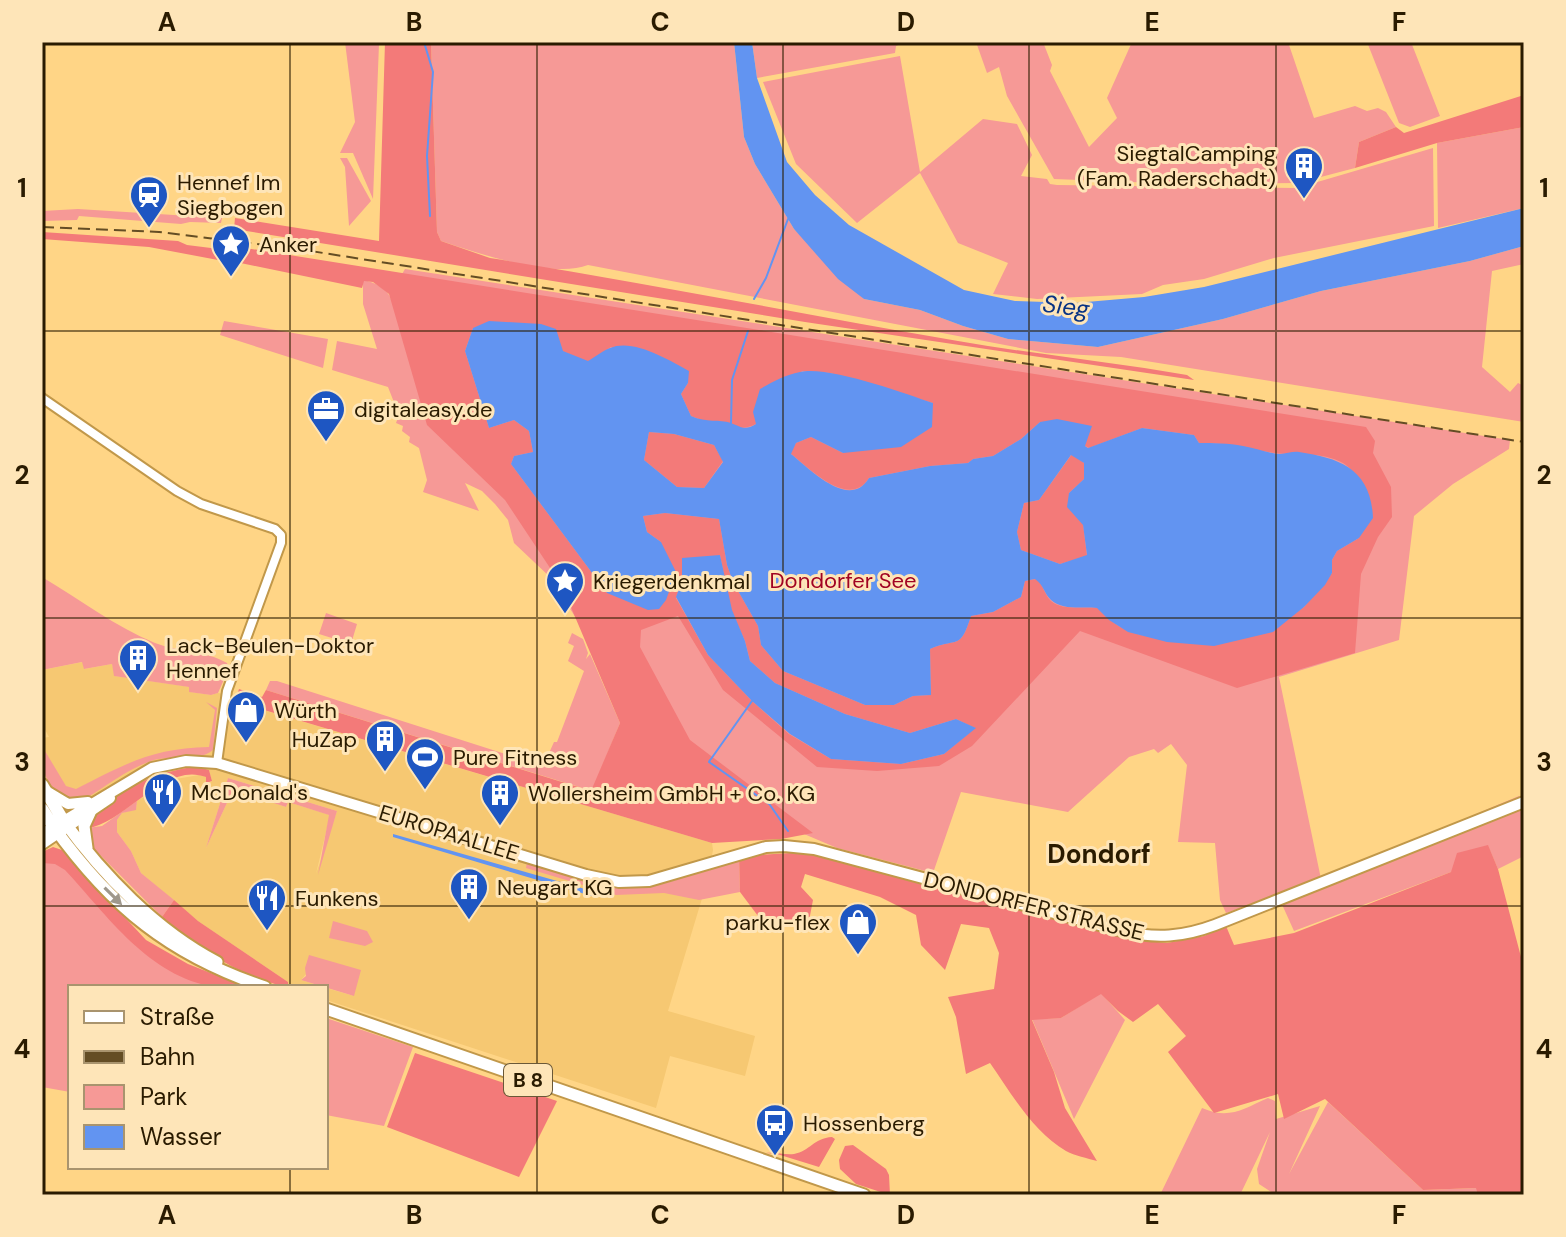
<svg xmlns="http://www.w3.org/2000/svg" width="1566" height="1237" viewBox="0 0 1566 1237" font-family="'DM Sans',sans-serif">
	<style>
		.built { fill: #f6c872; fill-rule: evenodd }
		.green { fill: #f69996 }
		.forest { fill: #f37a79; fill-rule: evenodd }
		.water { fill: #6294f1; fill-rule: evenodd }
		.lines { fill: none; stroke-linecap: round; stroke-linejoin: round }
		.stream { stroke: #6294f1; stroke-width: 2 }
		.tertiary-casing { stroke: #c1984a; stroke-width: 12 }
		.secondary-casing { stroke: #c1984a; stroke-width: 14 }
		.primary-casing { stroke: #c1984a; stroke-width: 15 }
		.motorway-casing { stroke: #c1984a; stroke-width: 16 }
		.tertiary { stroke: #fff; stroke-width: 8 }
		.secondary { stroke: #fff; stroke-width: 10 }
		.primary { stroke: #fff; stroke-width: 11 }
		.motorway { stroke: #fff; stroke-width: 12 }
		.rail { stroke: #644d24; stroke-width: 2; stroke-dasharray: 12 6; stroke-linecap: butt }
		.oneway { fill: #9f988c }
		.grid { fill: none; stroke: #2a1b00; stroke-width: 2; stroke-opacity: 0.55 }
		.labels { text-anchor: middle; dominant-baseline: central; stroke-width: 6; stroke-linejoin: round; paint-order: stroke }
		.shield { fill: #fee5b8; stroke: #6a5837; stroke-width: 2 }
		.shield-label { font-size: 20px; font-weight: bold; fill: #2a1b00 }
		.poi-label { font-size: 22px; fill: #2a1b00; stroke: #fee5b8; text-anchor: start }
		.park-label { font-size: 22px; fill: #a10323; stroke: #fee5b8 }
		.street-label { font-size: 22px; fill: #2a1b00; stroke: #fee5b8 }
		.water-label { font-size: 24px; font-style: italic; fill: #083384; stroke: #fee5b8 }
		.quarter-label { font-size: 26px; font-weight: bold; fill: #2a1b00; stroke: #fee5b8 }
		.neatline { fill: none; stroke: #2a1b00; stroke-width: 3 }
		.grid-label { font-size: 26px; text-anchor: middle; font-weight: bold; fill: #2a1b00 }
	</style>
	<rect width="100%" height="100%" fill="#ffd586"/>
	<path class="built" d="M83,662L85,669L112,664L115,676L190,687V692L211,695L218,693L237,696L239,706L245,707L246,705L712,843L713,850L707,882L668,1011L755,1036L745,1076L670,1056L656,1108L326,1000V988L354,996L307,973L301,980L324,987H288V982L198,921L141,873L131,851L117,832V820L122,813L136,809L137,801L170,780L199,775L207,777L210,783L212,781L209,770L140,782L126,791L93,815L90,845L49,783L42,770V738L49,737L42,724V670ZM228,778L337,811L316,874L330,815L288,802L286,807L233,790L206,848Z"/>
	<path class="green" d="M345,42H379V44L373,199L353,153H340L355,122Z
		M431,42H734L744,137L755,164L794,229L864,299L920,310L963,326L1008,339L1098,347L1223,319L1321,291L1470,261L1524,246V264L1492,271L1482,367L1510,392L1518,383L1524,386V422L1121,357L1046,353L588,265C553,279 477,253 441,241L437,232Z
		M752,42H906L896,46L895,53L757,78Z
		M976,42H1043L1052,65L1050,71L1089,147L1117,118L1107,98L1132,42H1288L1314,118L1355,106L1367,111L1378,108L1386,112L1396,127L1359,142L1355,168L1298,183L1182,184L1054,179L1007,96L999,67L987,73Z
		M1367,42H1411L1440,116L1410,127L1399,123Z
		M900,56L920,172L983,119L1017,124L1032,155L1021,176L1047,179L1050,184L1057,185L1297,188L1433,148L1434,226L1274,258L1204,279L1163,285L1142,294L1037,299L993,294L1008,263L958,243L920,173L857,223L796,164L763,82Z
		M1524,127V208L1438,228L1437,143Z
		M340,158H347L371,201L349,226L345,167Z
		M78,209L222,218L221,223L190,222L181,224L79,216L77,220L42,221V211Z
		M405,269L1510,440L1509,449L1453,484L1414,516L1399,640L1279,677L1321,879L1519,796L1524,809V856L1498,869L1488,846L1451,872L1294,931L1280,900L1297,888L1226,913L1220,900L1215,843L1178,842L1187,765L1171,744L1158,753L1154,749L1129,757L1068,812L961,792L933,873L837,848L764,817L587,636L551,578L514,543L508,520L495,504L482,491L465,483L479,511L423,492L427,480L419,448L409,442L410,437L402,431L403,426L396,423L399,415L388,387L332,370L337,341L377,349L363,304V280C374,282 387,288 391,299V293Z
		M224,321L328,339L323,368L220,335Z
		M42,577C79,599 116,627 155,643C179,652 204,650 227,663L229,668L218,693L211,695L189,692V687L114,676L112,664L84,669L82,662L42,670Z
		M326,613L357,624L351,644L319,634Z
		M572,633L583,639L588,653L586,659L590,654L620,723L592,791L266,690L270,681H277L540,765L545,762L554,742H557L584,671L568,661L574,646L568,643Z
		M206,702L217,708L213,750C197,763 171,754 151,761C128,769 106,786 85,799L76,802C47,789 42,778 42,746L66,786L76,789C125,764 153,748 209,747L215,710Z
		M228,778L337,811L318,875L329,815L288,802L286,807L233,790L206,848Z
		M137,801L136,810L122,813L117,820V832L131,851L141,873L174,900L162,917L90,845L87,828L102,826Z
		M57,855L164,962L236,987H70V1092L42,1087V861Z
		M739,856L740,892L699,900L664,893L616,895L526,868L527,862C551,869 575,878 599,884C647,894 695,872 739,856Z
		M333,921L367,931L373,942L365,946L329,938Z
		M309,955L361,970L354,996L301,980L306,976L305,968Z
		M1101,993L1125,1020L1074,1119L1032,1019L1061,1018Z
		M326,1018L413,1047L384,1126L326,1115Z
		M1268,1098L1275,1101L1276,1119L1320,1106L1289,1174L1328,1102L1423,1190L1477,1188L1478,1195H1276L1259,1184L1257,1169L1270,1132L1240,1195H1160L1202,1108C1229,1120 1243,1109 1268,1098Z"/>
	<path class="forest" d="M385,42H431L437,232L441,241L490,258C647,283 802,314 958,341C1034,354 1111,362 1187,375L1194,380L805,322L234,229L235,218L379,241Z
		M1524,95V127L1437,143L1355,168L1359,142L1396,127L1404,133Z
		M42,232L178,241L187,245L219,249L218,260L149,247L42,239Z
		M233,246L1366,427L1375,441L1373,453L1391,487L1392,517L1378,537L1361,574L1355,653L1237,688L1080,631L972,746L939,766L877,771L817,767L723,690L678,616L641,630L640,647L690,740L813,833L781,839L712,843L247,705L245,708L235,701L239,689L262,697L266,690L591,791L620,723L562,586L505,500L427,425L389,294L373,282L364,281L362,288L231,261ZM473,328L562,351L588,362L611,347L688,383L681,394L691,416C709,423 739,434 756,424L802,371L830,373L933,403L843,453L811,437L796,443L790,453C809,468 849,510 869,478L930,466L968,463L973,459L993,456L1021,439L1040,422L1089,448L1142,428L1194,435L1199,443C1226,442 1248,449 1275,453C1297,456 1321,451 1343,463C1350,467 1355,475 1361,481L1359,538L1337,551L1332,560V573L1304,607L1290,617L1146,636C1125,632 1112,624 1098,608C1082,606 1063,611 1051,601C1044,594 1044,585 1036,579L1025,581L1021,597L993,612L971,616C960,651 958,637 930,649L931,695L913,696L894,705H865L783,671L761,645L758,626L733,582L727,565L719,519L665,513L643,516L647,532L661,542L607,593L511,464L514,456L533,452L529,431L514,420L489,428L465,351ZM720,555L731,610L745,641L750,661L775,683L845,714L910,733L956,719L975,728L944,754L901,764L831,759L789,734L752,701L708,655L676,598L682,581Z
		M649,432L674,434L714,445L723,461L704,488L677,487L644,460Z
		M1072,454L1084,463V479L1069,493L1083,524L1087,556L1060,564L1021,550L1017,532L1024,503L1039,500Z
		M198,767L209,770L212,781L206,783V777C164,761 125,824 87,828C94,796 168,767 198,767Z
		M1488,845L1498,869L1521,957L1524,958V1195H1478L1476,1188L1423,1190L1325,1099L1284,1119L1278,1094L1214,1113L1168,1052L1186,1036L1158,1004L1133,1022L1118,1011L1101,994L1061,1018L1032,1020L1054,1072L1065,1108L1097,1161C1087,1158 1075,1156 1066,1151C1033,1132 1011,1093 990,1063L966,1074L956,1017L948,997L994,989L999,953L989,928L961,924L945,970L921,945L916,915L880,897L805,874L801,887L813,900L808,926L779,919L761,920L740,892L739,856L807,852L1127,939L1167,943L1204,936L1226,926L1234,945L1294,933L1451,872L1457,853Z
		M53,847L62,850L146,940L188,964L246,987C236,987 225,989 215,987C149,977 107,915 65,870L55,864L42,863V852Z
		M174,900L198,921L288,982V987C240,978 199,948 162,917Z
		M415,1053L557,1101L519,1177L387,1127Z
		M832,1137L835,1139L819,1167L777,1154L766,1153C775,1152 785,1155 794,1154C810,1151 814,1138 832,1137Z
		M853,1145L886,1169L889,1175L890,1195L856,1184L840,1169L839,1160L845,1146Z"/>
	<path class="water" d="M734,42H752L757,78L787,162L815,195L849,225L964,290L1015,301L1075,303L1144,297L1204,287L1524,208V246L1470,261L1321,291L1223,319L1098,347L1008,339L963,326L920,310L864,299L838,279L794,229L755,164L744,137Z
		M489,321L541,324L556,329L563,351L588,361C595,357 602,351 610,348C633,338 669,360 689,371L688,383L681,394L691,416C707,423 719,419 731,423C741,427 745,431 756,424L753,412L760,389C772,382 785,375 800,372C827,365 904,393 933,403L932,427L901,447L843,453L811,437L796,443L791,454C809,468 849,511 869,478L930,466L968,463L973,459L993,456L1021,439L1040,422L1057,419L1092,426L1085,446L1088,448L1142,428L1194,435L1199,443C1214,443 1228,443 1243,446C1255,448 1267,453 1280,454C1286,454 1293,451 1299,452C1341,458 1371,470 1373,518L1359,538L1337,551L1332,560V573L1325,585L1304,607L1273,632L1214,646L1167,642L1128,632L1109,620L1097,608C1082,606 1063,611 1051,600C1044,594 1044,585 1035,579L1025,581L1021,597L993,612L971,616C960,651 958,637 930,649L931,695L913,696L894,705H865L783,671L761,645L758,626L733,582L727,565L719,519L665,513L643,516L647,532L661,542L676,572L666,600L659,609L648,610L607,593L511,464L514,456L533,452L529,431L514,420L489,428L465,351L473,328ZM649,432L674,434L714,445L723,462L704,488L677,487L644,460ZM1071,455L1084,463V479L1069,493L1067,507L1083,525L1087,555L1060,564L1021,550L1017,532L1024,503L1039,500Z
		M720,555L732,610L745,641L750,661L775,683L845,714L910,733L956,719L976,728L944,754L901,764L831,759L790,734L752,701L708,655L676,597L682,581V558Z
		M393,834L599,893L595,897L393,837Z"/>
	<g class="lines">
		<path class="stream" d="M424,42L433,72L427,156L430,216
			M754,299L766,278L788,219
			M731,423L732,380L748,331
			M711,759L752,701
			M710,760L709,762L769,804
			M770,805L788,831"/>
		<defs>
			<path id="tertiary" d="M42,398L177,491L201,504L275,529L281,535V543L227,691L217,763"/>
			<path id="secondary" d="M48,792L68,804L88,802
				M42,834L152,768L186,761L217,763L586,875L619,882L649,881L766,847L784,846L814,849L1122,931C1156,939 1183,937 1215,925L1524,802
				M42,844L110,798"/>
			<path id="primary" d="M63,820C103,875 156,930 217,962
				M53,826C112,908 170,955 265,987
				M87,848L84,826L90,813
				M326,1009L864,1195"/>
			<path id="motorway" d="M42,785L63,820
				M42,809L53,826"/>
		</defs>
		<use href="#tertiary" class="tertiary-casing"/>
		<use href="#secondary" class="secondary-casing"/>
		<use href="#primary" class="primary-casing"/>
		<use href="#motorway" class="motorway-casing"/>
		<use href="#tertiary" class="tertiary"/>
		<use href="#secondary" class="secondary"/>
		<use href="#primary" class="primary"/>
		<use href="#motorway" class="motorway"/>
		<path class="rail" d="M42,227L159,232L298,249L1524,442"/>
	</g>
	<defs><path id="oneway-solid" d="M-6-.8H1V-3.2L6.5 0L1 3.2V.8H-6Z" transform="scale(2)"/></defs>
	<use class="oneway" href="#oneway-solid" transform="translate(113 896) rotate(45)"/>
	<path class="grid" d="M290,42V987M537,42V1195M783,42V1195M1029,42V1195M1276,42V1195M42,331H1524M42,618H1524M42,906H1524M290,1167V1195"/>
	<defs>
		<symbol id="building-pin" viewBox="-11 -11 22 30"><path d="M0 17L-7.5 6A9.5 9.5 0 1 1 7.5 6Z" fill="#1e56c2" stroke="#fee5b8"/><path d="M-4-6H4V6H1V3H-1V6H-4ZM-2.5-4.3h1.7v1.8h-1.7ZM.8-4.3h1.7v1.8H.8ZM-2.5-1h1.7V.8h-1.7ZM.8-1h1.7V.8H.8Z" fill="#fff"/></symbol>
		<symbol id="station-pin" viewBox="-11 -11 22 30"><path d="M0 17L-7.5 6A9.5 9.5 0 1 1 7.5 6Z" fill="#1e56c2" stroke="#fee5b8"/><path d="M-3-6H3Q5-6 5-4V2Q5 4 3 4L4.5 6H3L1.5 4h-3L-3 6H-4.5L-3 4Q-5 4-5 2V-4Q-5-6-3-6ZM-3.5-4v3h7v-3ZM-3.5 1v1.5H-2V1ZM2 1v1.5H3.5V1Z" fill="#fff"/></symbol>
		<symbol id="sight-pin" viewBox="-11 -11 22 30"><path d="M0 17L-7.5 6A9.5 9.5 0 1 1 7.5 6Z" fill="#1e56c2" stroke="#fee5b8"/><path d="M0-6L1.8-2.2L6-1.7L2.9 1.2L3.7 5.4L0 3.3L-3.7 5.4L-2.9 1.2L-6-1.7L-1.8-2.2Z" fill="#fff"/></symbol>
		<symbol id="office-pin" viewBox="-11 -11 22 30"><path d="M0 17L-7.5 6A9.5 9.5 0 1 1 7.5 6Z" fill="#1e56c2" stroke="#fee5b8"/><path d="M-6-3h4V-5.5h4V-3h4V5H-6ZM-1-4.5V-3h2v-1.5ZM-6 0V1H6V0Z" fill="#fff"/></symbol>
		<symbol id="shop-pin" viewBox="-11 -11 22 30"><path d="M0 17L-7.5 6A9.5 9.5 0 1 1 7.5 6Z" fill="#1e56c2" stroke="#fee5b8"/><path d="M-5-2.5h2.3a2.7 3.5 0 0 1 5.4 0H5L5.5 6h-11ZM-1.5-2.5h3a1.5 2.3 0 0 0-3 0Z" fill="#fff"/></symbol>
		<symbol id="stadium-pin" viewBox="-11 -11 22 30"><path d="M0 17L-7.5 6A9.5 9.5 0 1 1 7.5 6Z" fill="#1e56c2" stroke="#fee5b8"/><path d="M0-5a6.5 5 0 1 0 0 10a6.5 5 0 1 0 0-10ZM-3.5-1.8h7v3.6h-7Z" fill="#fff"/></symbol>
		<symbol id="restaurant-pin" viewBox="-11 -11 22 30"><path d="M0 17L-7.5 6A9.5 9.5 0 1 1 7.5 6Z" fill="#1e56c2" stroke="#fee5b8"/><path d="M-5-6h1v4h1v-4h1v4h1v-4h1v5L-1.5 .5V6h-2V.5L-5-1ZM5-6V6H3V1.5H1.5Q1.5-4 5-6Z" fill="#fff"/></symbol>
		<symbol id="bus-pin" viewBox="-11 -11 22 30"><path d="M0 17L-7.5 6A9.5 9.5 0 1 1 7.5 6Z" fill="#1e56c2" stroke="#fee5b8"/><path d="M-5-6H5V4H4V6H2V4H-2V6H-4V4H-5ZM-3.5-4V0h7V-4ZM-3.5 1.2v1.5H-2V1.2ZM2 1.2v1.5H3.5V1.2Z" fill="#fff"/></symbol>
	</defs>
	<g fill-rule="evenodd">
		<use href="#building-pin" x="1282" y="144" width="44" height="60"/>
		<use href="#station-pin" x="127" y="173" width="44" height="60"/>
		<use href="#sight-pin" x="209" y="222" width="44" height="60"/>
		<use href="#office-pin" x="304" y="387" width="44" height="60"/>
		<use href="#sight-pin" x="543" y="559" width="44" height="60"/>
		<use href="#building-pin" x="116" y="636" width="44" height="60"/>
		<use href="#shop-pin" x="224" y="688" width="44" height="60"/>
		<use href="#building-pin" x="363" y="717" width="44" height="60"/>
		<use href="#stadium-pin" x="403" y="735" width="44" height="60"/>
		<use href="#restaurant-pin" x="141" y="770" width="44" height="60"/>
		<use href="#building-pin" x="478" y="771" width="44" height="60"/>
		<use href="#building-pin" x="447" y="865" width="44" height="60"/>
		<use href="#restaurant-pin" x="245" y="876" width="44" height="60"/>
		<use href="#shop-pin" x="836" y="900" width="44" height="60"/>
		<use href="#bus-pin" x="753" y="1101" width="44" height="60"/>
	</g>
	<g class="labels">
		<rect class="shield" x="504" y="1064" width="48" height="32" rx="6"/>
		<g class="shield-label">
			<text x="528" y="1080">B 8</text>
		</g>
		<g class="poi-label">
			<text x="1276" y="153" text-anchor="end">SiegtalCamping<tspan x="1276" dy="25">(Fam. Raderschadt)</tspan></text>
			<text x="177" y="182">Hennef Im<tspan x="177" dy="25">Siegbogen</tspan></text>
			<text x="259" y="244">Anker</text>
			<text x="354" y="409">digitaleasy.de</text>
			<text x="593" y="581">Kriegerdenkmal</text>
			<text x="166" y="645">Lack-Beulen-Doktor<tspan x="166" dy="25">Hennef</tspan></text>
			<text x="274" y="710">Würth</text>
			<text x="357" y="739" text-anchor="end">HuZap</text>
			<text x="453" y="757">Pure Fitness</text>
			<text x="191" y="792">McDonald's</text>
			<text x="528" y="793">Wollersheim GmbH + Co. KG</text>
			<text x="497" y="887">Neugart KG</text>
			<text x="295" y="898">Funkens</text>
			<text x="830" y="922" text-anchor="end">parku-flex</text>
			<text x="803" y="1123">Hossenberg</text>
		</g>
		<g class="park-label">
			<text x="843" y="580">Dondorfer See</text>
		</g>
		<g class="street-label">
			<text transform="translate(449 833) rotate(17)">EUROPAALLEE</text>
			<text transform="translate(1034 906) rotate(14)">DONDORFER STRASSE</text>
		</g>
		<g class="water-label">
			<text transform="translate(1066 306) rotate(7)">Sieg</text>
		</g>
		<g class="quarter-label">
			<text x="1099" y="854">Dondorf</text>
		</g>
	</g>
	<rect width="1566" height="1237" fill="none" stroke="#fee5b8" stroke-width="88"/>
	<rect x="68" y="985" width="260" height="184" fill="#fee5b8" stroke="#a9946e" stroke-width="2"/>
	<rect x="84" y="1011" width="40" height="12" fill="#ffffff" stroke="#a9946e" stroke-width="2"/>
	<text x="140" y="1025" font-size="24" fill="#2a1b00">Straße</text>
	<rect x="84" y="1051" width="40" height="12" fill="#644d24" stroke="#a9946e" stroke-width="2"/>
	<text x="140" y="1065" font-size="24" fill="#2a1b00">Bahn</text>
	<rect x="84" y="1085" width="40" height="24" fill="#f69996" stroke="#a9946e" stroke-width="2"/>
	<text x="140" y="1105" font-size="24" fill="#2a1b00">Park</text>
	<rect x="84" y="1125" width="40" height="24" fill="#6294f1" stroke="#a9946e" stroke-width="2"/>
	<text x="140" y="1145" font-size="24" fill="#2a1b00">Wasser</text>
	<rect x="44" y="44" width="1478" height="1149" class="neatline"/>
	<g class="grid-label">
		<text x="167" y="31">A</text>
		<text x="414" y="31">B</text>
		<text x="660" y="31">C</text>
		<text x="906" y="31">D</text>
		<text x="1152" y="31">E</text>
		<text x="1399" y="31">F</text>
		<text x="22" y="197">1</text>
		<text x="1544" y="197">1</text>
		<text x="22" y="484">2</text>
		<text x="1544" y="484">2</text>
		<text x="22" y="771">3</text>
		<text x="1544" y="771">3</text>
		<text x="22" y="1058">4</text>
		<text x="1544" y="1058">4</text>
		<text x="167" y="1224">A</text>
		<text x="414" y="1224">B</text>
		<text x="660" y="1224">C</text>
		<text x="906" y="1224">D</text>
		<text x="1152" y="1224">E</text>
		<text x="1399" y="1224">F</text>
	</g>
</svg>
